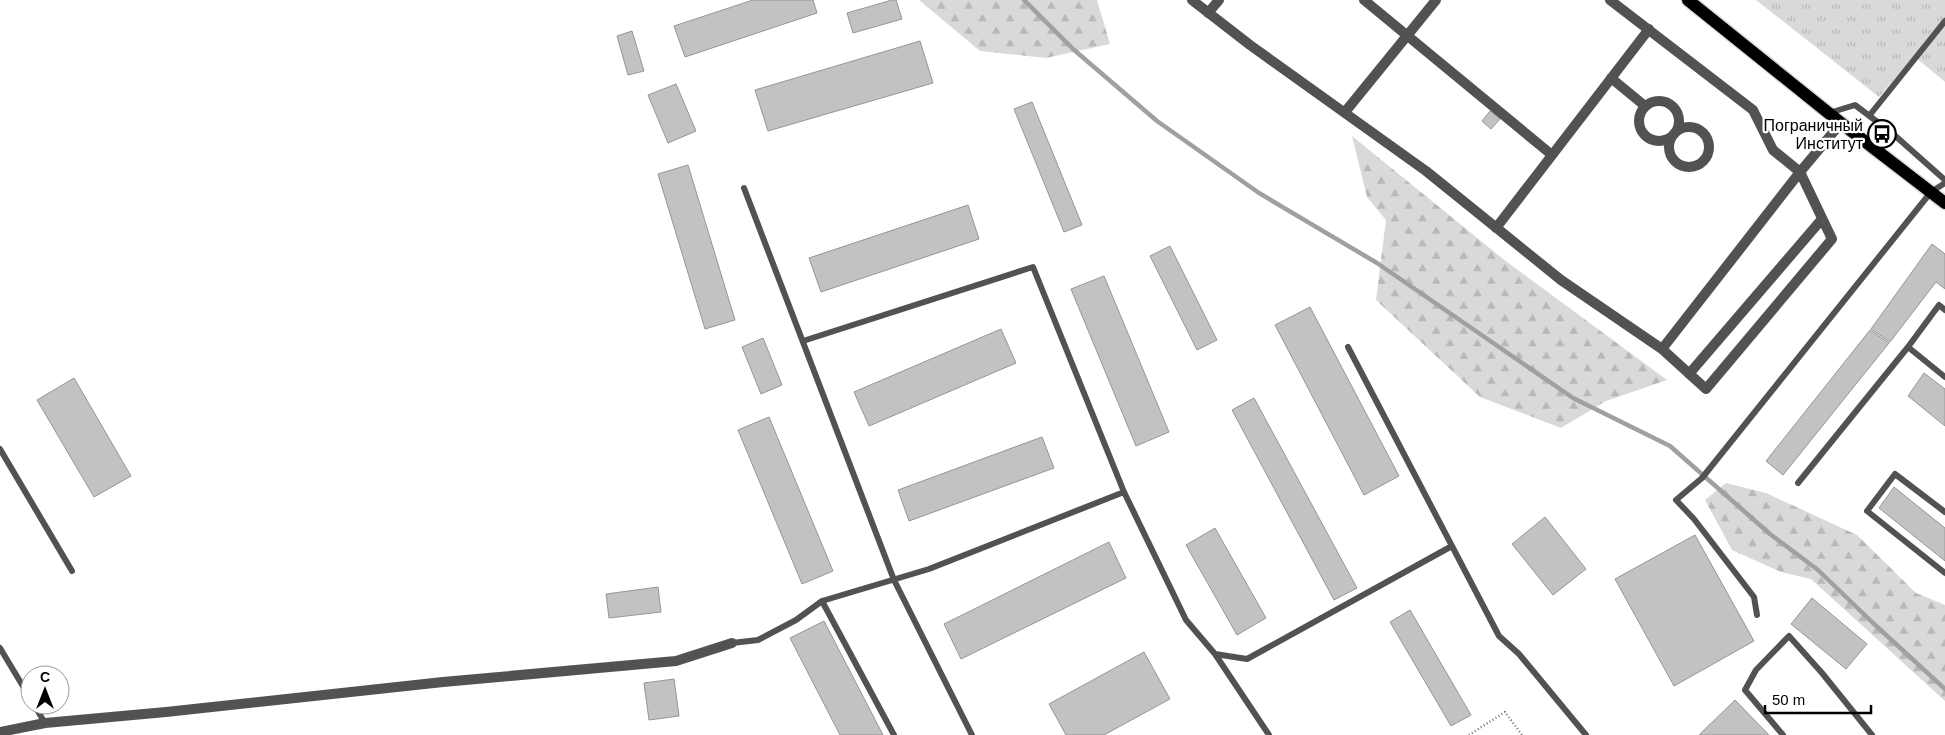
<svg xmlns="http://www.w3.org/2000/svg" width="1945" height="735" viewBox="0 0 1945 735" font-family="Helvetica,sans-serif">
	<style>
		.grass { fill: url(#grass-tufts) }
		.forest { fill: url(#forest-firs) }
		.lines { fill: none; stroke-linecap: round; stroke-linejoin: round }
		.stream { stroke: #a0a0a0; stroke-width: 4.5 }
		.building { fill: #c2c2c2; stroke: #969696 }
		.primary-casing { stroke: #dbdbdb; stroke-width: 15 }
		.path { stroke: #747474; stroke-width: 2.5; stroke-dasharray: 1 2.5; stroke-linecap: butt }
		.service { stroke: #525252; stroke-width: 6 }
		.minor { stroke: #525252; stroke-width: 10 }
		.primary { stroke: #000; stroke-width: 12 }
		.labels { text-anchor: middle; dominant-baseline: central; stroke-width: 4.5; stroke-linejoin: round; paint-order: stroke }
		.poi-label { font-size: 16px; fill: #000; stroke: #fff; text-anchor: end }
	</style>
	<defs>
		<pattern id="grass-tufts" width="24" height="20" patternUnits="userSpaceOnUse" patternTransform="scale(1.25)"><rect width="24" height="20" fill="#d9d9d9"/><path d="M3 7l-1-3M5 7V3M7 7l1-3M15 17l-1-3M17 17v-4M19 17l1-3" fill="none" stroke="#b8b8b8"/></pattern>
		<pattern id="forest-firs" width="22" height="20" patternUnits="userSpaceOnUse" patternTransform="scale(1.25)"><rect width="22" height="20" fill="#d9d9d9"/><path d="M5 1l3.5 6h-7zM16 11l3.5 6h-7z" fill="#b8b8b8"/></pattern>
	</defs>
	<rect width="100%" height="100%" fill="#fff"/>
	<path class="grass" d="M1756,0H1945V82L1914,56L1879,97Z"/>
	<path class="forest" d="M919,0H1097L1110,44L1046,58L980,51Z
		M1352,136L1503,259L1667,380L1606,401L1561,428L1480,397L1376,300L1386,220L1367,197Z
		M1726,483L1766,493L1857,535L1916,593L1945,605V701L1811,579L1781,572L1732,550L1705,500Z"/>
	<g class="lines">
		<path class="stream" d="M1024,0L1073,49L1157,121L1259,193L1377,263L1573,398L1670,446L1770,534L1818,570L1873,623L1945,689"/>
	</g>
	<path class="building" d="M753,0H813L817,13L685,57L674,26Z
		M892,0H896L902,19L853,33L847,13Z
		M632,31L644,71L628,75L617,36Z
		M920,41L933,83L768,131L755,90Z
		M676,84L696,131L668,143L648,95Z
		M1032,102L1082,225L1064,232L1014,109Z
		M1490,111L1500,119L1491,129L1482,121Z
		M688,165L735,320L705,329L658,174Z
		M968,205L979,239L821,292L809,258Z
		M1932,244L1945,254V289L1936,282L1890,342L1871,329Z
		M1170,246L1217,340L1197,350L1150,256Z
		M1104,276L1169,432L1136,446L1071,289Z
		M1310,307L1399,476L1364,495L1275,325Z
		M1001,329L1016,363L869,426L854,392Z
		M1870,330L1889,343L1783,475L1766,461Z
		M763,338L782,385L761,394L742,347Z
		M1924,373L1945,389V426L1908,396Z
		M74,378L131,476L94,497L37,400Z
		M1254,398L1357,588L1334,600L1232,410Z
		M769,417L833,571L802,584L738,430Z
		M1042,437L1054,468L909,521L898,490Z
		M1894,487L1945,528V561L1879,508Z
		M1545,517L1586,569L1553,595L1512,544Z
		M1215,528L1266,618L1237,635L1186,545Z
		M1695,535L1754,641L1674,686L1615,579Z
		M1109,542L1126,578L961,659L944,624Z
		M658,587L661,612L609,618L606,594Z
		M1812,598L1867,644L1846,669L1791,624Z
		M1410,610L1471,715L1451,726L1390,622Z
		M824,621L883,735H840L790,638Z
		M1144,652L1170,699L1104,735H1066L1049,704Z
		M674,679L679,716L649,720L644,683Z
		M1735,700L1769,735H1699Z"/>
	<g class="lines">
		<defs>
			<path id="primary" d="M1688,0L1841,123L1945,203"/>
		</defs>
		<use href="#primary" class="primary-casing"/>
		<path class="path" d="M1469,735L1505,712L1522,735"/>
		<path class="service" d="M1829,113L1855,105L1892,133L1945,180
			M1869,116L1945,21
			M744,188L894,580L972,735
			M803,341L1033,267L1124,492
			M1348,347L1499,636L1519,654L1586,735
			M1908,347L1945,377
			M0,449L72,571
			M1798,483L1908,347L1939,305L1945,310
			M1945,512L1895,474L1867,511L1945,573
			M822,601L894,735
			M1757,615L1754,597L1694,519L1676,500L1702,478L1931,192L1945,183
			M732,643L758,640L796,620L822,601L929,569L1124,492L1186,620L1215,654L1247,659L1452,546
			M0,648L30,698
			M1215,654L1269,735
			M34,705L45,723
			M1783,735L1745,690L1756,670L1789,636L1822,673L1872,735"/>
		<path class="minor" d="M1192,0L1250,45L1426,171L1561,280L1662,349
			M1364,0L1552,155
			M1610,0L1753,110L1773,150L1800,172L1832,239L1706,389L1662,349L1800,172L1841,123
			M1208,13L1219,0
			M1611,78L1645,106
			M1639 121a20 20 0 1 1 40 0a20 20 0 1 1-40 0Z
			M1345,112L1436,0
			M1669 147a20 20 0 1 1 40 0a20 20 0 1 1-40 0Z
			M1496,228L1649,29
			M1689,374L1822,219
			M0,732L45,723L166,712L443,682L676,661L732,643"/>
		<use href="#primary" class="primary"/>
	</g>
	<defs>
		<symbol id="bus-ring" viewBox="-11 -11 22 22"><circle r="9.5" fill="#fff" stroke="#000" stroke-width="1.5"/><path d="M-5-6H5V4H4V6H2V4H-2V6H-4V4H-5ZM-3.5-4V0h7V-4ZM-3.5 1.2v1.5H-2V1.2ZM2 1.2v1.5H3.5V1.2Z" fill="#000"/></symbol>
	</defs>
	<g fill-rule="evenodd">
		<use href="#bus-ring" x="1866" y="118" width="32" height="32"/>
	</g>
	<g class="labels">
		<g class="poi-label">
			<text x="1863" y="125">Пограничный<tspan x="1863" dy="18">Институт</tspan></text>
		</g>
	</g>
	<g transform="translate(45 690)"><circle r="24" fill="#ffffff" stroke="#999999"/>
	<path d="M0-4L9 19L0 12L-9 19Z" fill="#000000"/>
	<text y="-8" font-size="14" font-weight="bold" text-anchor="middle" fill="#000000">С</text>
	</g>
	<path d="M1765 705v8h106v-8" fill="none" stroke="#000000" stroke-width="2.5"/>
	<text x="1772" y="705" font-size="15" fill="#000000" stroke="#ffffff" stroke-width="4" paint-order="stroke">50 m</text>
</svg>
